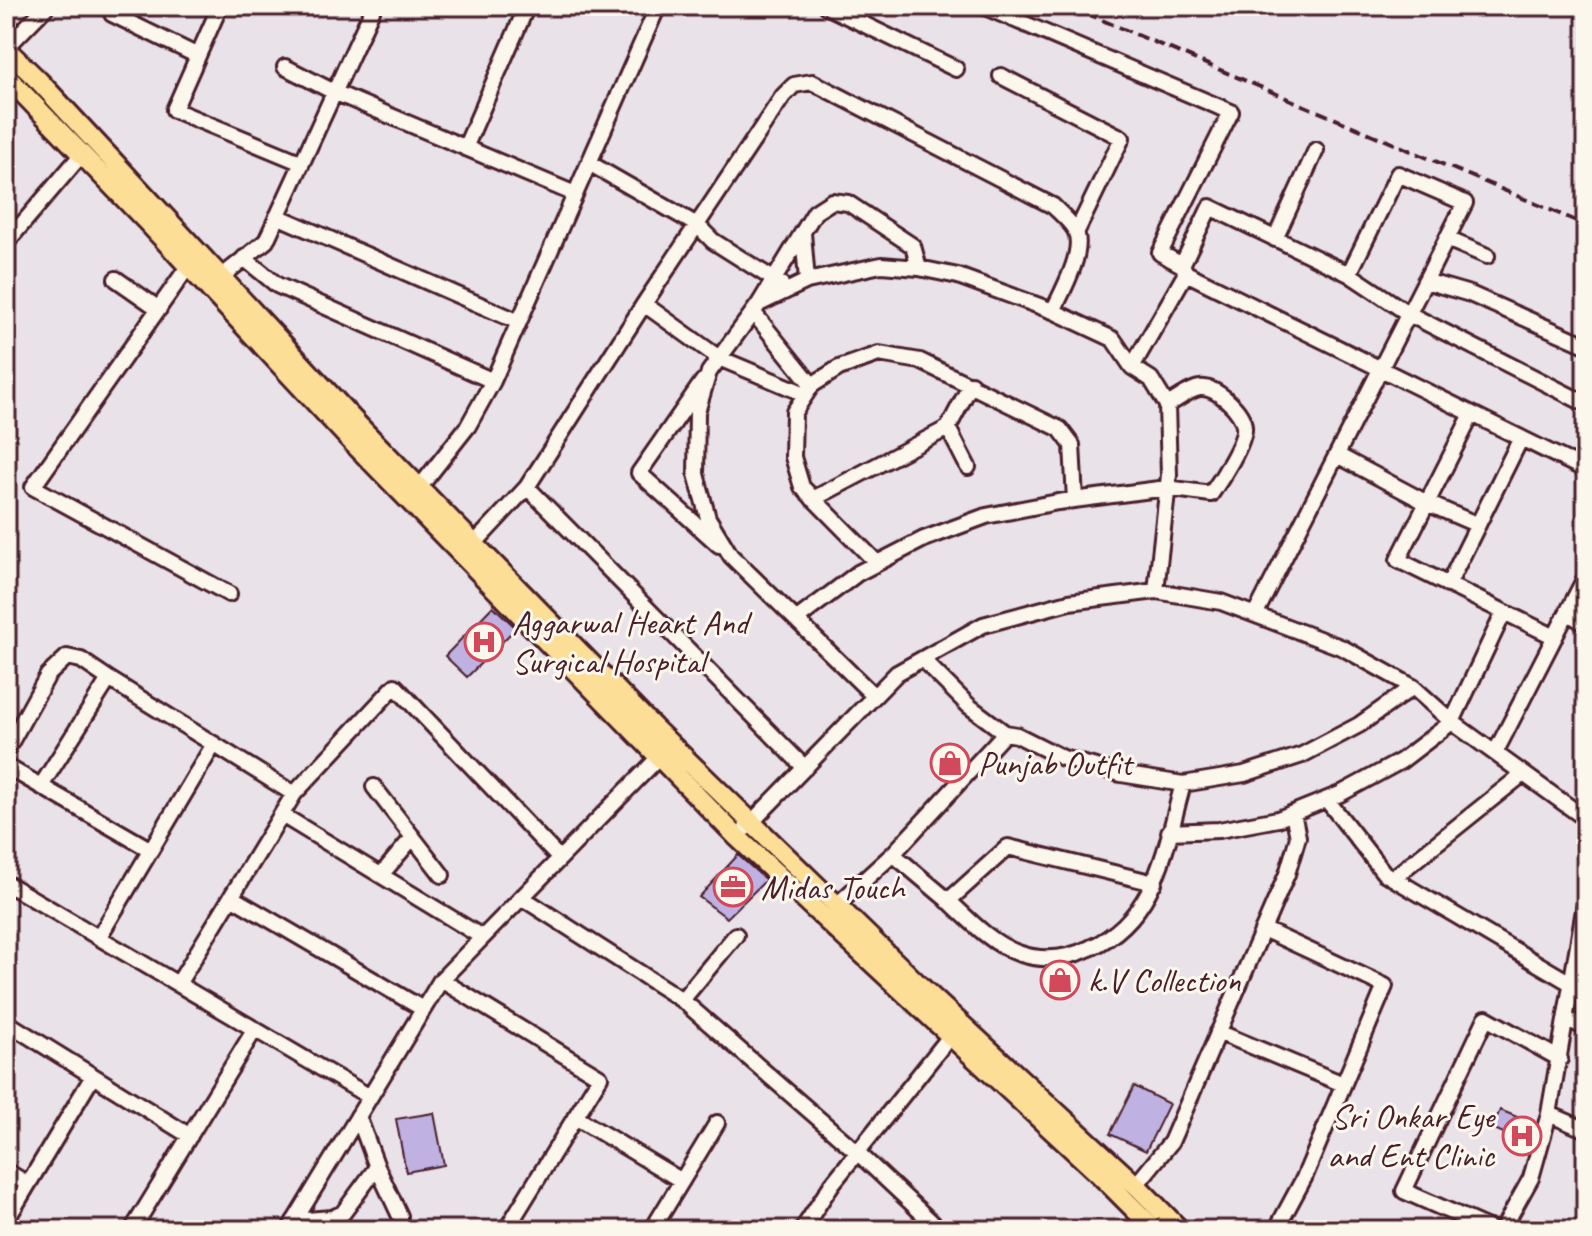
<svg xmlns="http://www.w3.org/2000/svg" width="1592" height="1236" viewBox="0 0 1592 1236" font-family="Caveat,sans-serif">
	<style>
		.building { fill: #bfb2e3; stroke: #4a1f2b; stroke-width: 2 }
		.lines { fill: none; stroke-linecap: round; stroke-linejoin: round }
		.minor-casing { stroke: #4a1f2b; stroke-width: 20 }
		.major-casing { stroke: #4a1f2b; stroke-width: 24 }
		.minor { stroke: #fbf7ec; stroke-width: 14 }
		.major { stroke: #fdde96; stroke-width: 18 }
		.rail { stroke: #4a1f2b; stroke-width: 4; stroke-dasharray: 12 6; stroke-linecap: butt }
		.labels { text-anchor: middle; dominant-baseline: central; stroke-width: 6; stroke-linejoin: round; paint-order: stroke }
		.poi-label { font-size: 34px; fill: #4a1f2b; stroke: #fbf7ec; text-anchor: start }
	</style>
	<rect width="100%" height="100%" fill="#e9e2e9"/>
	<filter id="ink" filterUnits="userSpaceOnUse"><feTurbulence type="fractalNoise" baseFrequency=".0125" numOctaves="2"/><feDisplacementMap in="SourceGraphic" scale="16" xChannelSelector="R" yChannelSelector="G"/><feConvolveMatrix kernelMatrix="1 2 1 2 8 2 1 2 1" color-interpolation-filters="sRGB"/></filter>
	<g filter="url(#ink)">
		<path class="building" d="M493,606L516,628L467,677L445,656Z
			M948,748L964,763L950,777L934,760Z
			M738,855L766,880L727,918L699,897Z
			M1134,1086L1169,1104L1146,1151L1110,1134Z
			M1500,1110L1532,1123L1524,1142L1492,1128Z
			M434,1113L444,1165L406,1172L396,1119Z"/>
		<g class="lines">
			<defs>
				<path id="minor" d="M220,6L174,110L302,163
					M826,6L956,69
					M983,6L1231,112L1160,253L1182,265
					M112,14L198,56
					M6,48L47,6
					M285,67L334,92L575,194
					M1001,76L1122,138L1077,231
					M465,148L527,6
					M589,163L697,225L713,241L781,284
					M277,216L519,322
					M803,233L807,281
					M1275,239L1316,150
					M1447,239L1487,256
					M6,243L82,154
					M244,258L277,285L493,381
					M192,261L33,487L229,594
					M1186,273L1586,470
					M116,279L159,309
					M1425,281L1470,294L1586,345
					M215,282L266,241L374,6
					M644,304L719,358L805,394
					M759,304L815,212L832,201L848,203L913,246L919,268
					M753,312L812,385
					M1132,367L1186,273L1182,265L1210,207L1349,274L1409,314L1586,404
					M703,381L639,473L719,545
					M1472,414L1398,560L1555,637
					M948,428L968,467
					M1337,455L1427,503L1478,525
					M527,487L805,768
					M419,488L468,426L493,381L658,6
					M813,499L948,428L971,384
					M474,544L527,487L644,304L783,96L794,85L812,82L1053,206C1060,213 1070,221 1075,230C1086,250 1062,292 1053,311
					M877,563L802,487L793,457L794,412L812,385L839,368L879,354L920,361L1060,429L1072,445L1075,500
					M1448,585L1521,438
					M1256,613L1465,203L1398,174L1349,274
					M1568,613L1586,624
					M797,619L858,573L924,539L986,516L1058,502L1167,488L1211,494C1220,481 1246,441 1244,427C1243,411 1216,386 1200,388C1190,389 1177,400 1167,405
					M922,659L969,706L1005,733L1017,735L1063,758L1121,774L1183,784L1244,774L1302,755L1359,725L1413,687
					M874,696L731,556L708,518L696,474L697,412L709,372L759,304L807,281L881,265L919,268L958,276L1053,311L1113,339L1132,367L1151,379L1167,405L1169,475L1156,591
					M6,751L48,675L67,657L81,660L109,679
					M1495,753L1586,576
					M6,766L151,850
					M41,786L109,679L294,794
					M374,787L442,875
					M1327,800L1384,873L1572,984
					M282,815L482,937
					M746,828L897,673L983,625L1069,602L1156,591L1221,602L1343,648L1413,687L1452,722L1586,819
					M1169,832L1219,830L1278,819L1340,794L1401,761L1452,722L1504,612
					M893,854C912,870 931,886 950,902C970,921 992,944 1018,953C1043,962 1067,959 1090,948C1157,918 1165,848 1183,784
					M381,875L413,837
					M1393,878L1523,774
					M6,883L370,1097
					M231,897L423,1009
					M521,897L682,1000L857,1152L940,1230
					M948,901L1008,847L1154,883
					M837,905L893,854L1005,733
					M1263,929L1385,986L1304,1178L1276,1230
					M99,937L214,744
					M441,980L600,1077L506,1230
					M178,984L294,794L395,686L559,858
					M682,1000L736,935
					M1567,1019L1586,1028
					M6,1022L190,1136
					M1218,1032L1343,1084
					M1549,1114L1586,1130
					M575,1117L682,1181
					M377,1167L400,1216
					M6,1171L28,1184
					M1136,1185L1171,1142L1287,874L1298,837L1293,813
					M6,1221L93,1076
					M294,1221L332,1218L343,1213L377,1167L358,1116
					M132,1230L255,1029
					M289,1230L441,980L665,751
					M652,1230L717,1123
					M802,1230L832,1184L955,1030
					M1492,1230L1404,1191L1486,1018L1560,1059
					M1502,1230L1531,1178L1549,1114L1586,898"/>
				<path id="major" d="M6,49L39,81L361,428L654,728L919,985L1140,1189L1180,1230
					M6,76L150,225L355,445L737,837L1099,1174L1155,1230"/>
			</defs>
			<use href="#minor" class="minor-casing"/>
			<use href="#major" class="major-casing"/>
			<use href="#minor" class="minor"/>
			<use href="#major" class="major"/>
			<path class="rail" d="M1069,6L1586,225"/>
		</g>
	</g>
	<defs>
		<symbol id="hospital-ring" viewBox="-11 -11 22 22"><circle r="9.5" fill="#fbf7ec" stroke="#d1495b" stroke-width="1.5"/><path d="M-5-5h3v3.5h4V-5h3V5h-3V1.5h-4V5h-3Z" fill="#d1495b"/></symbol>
		<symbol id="shop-ring" viewBox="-11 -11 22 22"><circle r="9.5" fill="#fbf7ec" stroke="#d1495b" stroke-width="1.5"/><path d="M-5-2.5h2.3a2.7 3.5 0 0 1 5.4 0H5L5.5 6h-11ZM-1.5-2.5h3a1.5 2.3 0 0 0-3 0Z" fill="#d1495b"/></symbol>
		<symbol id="office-ring" viewBox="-11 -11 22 22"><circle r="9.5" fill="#fbf7ec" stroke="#d1495b" stroke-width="1.5"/><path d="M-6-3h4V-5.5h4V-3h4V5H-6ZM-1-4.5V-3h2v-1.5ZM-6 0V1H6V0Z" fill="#d1495b"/></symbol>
	</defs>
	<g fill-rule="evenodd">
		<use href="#hospital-ring" x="462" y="620" width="44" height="44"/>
		<use href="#shop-ring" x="928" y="741" width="44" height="44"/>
		<use href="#office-ring" x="711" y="865" width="44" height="44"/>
		<use href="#shop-ring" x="1038" y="958" width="44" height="44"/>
		<use href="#hospital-ring" x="1500" y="1114" width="44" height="44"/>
	</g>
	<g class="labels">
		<g class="poi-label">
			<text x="512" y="622">Aggarwal Heart And<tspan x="512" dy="39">Surgical Hospital</tspan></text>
			<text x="978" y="763">Punjab Outfit</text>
			<text x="761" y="887">Midas Touch</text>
			<text x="1088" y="980">k.V Collection</text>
			<text x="1494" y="1116" text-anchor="end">Sri Onkar Eye<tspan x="1494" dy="39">and Ent Clinic</tspan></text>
		</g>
	</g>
	<rect width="1592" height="1236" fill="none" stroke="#fbf7ec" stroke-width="32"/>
	<rect x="16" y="16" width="1560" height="1204" fill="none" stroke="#4a1f2b" stroke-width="3" filter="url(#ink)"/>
</svg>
